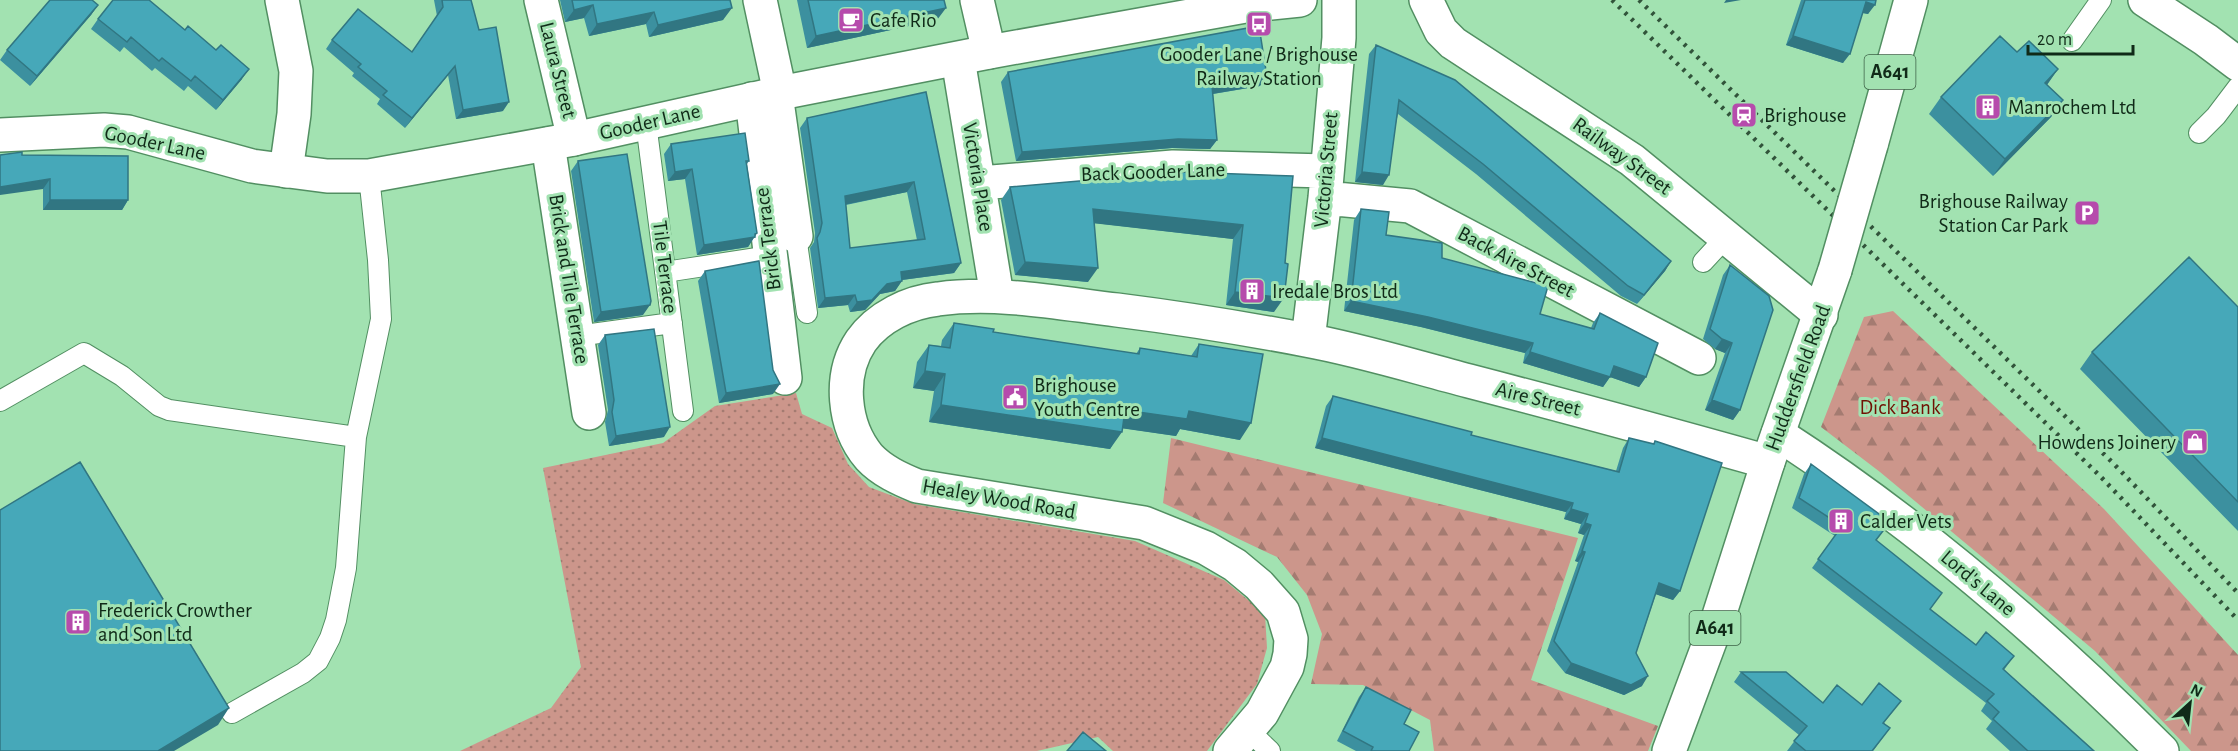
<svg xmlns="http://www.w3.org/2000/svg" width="2238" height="751" viewBox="0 0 2238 751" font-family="'Alegreya Sans',sans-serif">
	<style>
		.grass { fill: url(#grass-dots) }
		.forest { fill: url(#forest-firs) }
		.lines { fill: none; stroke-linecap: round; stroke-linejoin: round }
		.service-casing { stroke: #528f62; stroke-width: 22 }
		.minor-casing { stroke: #528f62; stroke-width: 36 }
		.tertiary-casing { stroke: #528f62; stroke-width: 36 }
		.primary-casing { stroke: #528f62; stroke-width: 36 }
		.service { stroke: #fff; stroke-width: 20 }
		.minor { stroke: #fff; stroke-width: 33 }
		.tertiary { stroke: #fff; stroke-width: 33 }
		.primary { stroke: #fff; stroke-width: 33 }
		.rail { stroke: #31533a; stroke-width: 4.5; stroke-dasharray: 3 6; stroke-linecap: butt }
		.primary-bridge-casing { stroke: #528f62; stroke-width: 36; stroke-linecap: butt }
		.primary-bridge { stroke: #fff; stroke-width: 33 }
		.wall { fill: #3c909f; fill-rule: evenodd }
		.shaded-wall { fill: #317682 }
		.building { fill: #46a8b9; stroke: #317682; stroke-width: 1.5; fill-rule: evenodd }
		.labels { text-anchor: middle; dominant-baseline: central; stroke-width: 6; stroke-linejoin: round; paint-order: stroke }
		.shield { fill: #a2e2b1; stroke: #3c6146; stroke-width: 1.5 }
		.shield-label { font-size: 20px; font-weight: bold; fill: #102a18 }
		.poi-label { font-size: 21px; fill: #102a18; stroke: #a2e2b1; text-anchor: start }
		.street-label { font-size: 21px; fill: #102a18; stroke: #a2e2b1 }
		.park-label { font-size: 21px; fill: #701003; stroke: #a2e2b1 }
	</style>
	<defs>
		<pattern id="grass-dots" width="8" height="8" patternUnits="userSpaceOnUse" patternTransform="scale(1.5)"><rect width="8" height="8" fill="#cc968b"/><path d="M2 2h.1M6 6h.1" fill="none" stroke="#a47b71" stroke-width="1.8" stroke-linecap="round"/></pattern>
		<pattern id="forest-firs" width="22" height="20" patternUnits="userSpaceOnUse" patternTransform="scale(1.5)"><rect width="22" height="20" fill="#cc968b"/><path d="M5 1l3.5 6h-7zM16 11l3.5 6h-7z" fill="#a47b71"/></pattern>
	</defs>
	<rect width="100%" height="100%" fill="#a2e2b1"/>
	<path class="grass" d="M796,393L802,414L832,428L848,464L869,487L914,504L1135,541L1224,580L1265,614L1267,648L1257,684L1207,751H1113L1098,737L1037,751H460L551,708L581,667L543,468L663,443L715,406Z"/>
	<path class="forest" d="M1893,311L2104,509L2238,655V751H2191L2095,651L1880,472L1821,427L1864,317Z
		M1171,438L1578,538L1531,680L1658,726L1648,751H1434L1430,720L1363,685L1311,684L1322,634L1307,595L1277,557L1163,503Z"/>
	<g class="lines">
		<defs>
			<path id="service" d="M2072,41L2101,0
				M646,123L683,411
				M2199,133L2216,116L2238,87
				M796,236L807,313
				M1703,262L1727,236
				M665,272L770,256
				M577,336L672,323
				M0,401L84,353L122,376L159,406L169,410L356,437
				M232,713L303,673L318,661L330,638L336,620L346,568L356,437L381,319L378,260L369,176
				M1248,730L1270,751"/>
			<path id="minor" d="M282,0L296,71L294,114L286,171
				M541,0L574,139
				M760,0L780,93
				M977,0L989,52
				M1426,0L1441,31L1453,43L1632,160L1821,315
				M2145,0L2206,40L2238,64
				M958,59L997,296
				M776,94L796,236
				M752,99L785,378
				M548,144L589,413
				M980,183L1173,167L1326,171
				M1325,198L1410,206L1699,358
				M1308,340L1325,198L1339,38V0
				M1778,434C1916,523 2045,634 2162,751
				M1230,751L1262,713L1287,667L1290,654L1291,639L1283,612L1259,585L1235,565L1206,548L1144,523L917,486C900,479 882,471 869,457C843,426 838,375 861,341C878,317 909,302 938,299C998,291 1058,303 1117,310C1180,318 1243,328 1306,340C1361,350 1415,367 1469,381C1569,407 1668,434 1768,462"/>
			<path id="tertiary" d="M0,135L104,130L128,132L252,166L327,176H369L574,139L780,93L989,52L1251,5L1300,0"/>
			<path id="primary" d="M1871,145L1911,0
				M1669,751L1716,625L1768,462L1835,270"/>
		</defs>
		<use href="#service" class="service-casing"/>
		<use href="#minor" class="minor-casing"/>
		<use href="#tertiary" class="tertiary-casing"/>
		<use href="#primary" class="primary-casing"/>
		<use href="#service" class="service"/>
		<use href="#minor" class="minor"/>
		<use href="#tertiary" class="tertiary"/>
		<use href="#primary" class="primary"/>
		<path class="rail" d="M1612,0L2100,476L2238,620
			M1639,0L2113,463L2238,593"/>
		<defs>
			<path id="primary-bridge" d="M1835,270L1871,145"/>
		</defs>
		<use href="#primary-bridge" class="primary-bridge-casing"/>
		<use href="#primary-bridge" class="primary-bridge"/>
	</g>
	<path class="wall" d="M434,0H471L479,30L503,111L456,119L448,75L405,128L377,104L380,99L352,76L354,73L326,49L332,40L412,52L437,16Z
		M560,0H730L723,20L649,37L646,24L589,36L584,18L565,22Z
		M797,0H944L937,20L807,48Z
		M1801,0H1876L1868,14L1862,13L1843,63L1786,45Z
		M98,5L91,15L30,86L0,60L7,50Z
		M98,19L242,79L216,110L188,86L184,91L155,68L152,71L124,47L120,52L91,29Z
		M1376,45L1671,261L1665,271L1637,304L1621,296L1476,174L1398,114L1383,185L1355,182L1369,54Z
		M2017,52L2058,69L2047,85L2063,100L2051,117L1993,176L1929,114L1941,97Z
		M1008,72L1260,86L1213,94L1217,140L1210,149L1172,148L1016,161L1001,82Z
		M926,92L961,263L954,273L902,280L895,291L880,294L865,310L850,312L848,305L818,308L810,248L814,242L815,233L800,128L807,118ZM907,192L917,240L850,248L846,205Z
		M671,144L749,161L747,164L757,233L748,247L697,255L685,179L668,181L664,154Z
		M22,155L128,200L122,210H43V189Z
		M578,161L643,315L594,322L571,171Z
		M1293,176L1274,312L1226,305L1233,239L1094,223L1088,282L1015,275L1001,200L1010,187Z
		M1361,209L1386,235L1442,258L1540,314L1591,328L1593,323L1600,313L1646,377L1639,387L1610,377L1603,387L1523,363L1525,353L1421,327L1344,311L1354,220Z
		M1730,265L1740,410L1733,420L1705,410L1725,353L1715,349L1703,339L1723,275Z
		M705,271L773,394L719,403L698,281Z
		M2238,307V531L2080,369L2092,352Z
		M954,323L993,332L1136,354L1140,348L1191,356L1199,344L1240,440L1180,429L1176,436L1122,428L1110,449L929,422L934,391L913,388L917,362L929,345L941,346L942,340Z
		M605,335L664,437L609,446L605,422L608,410L598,345Z
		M1333,396L1471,435L1616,471L1623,448L1629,438L1653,444L1655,441L1680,591L1673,600L1656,594L1636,653L1642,686L1624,695L1565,673L1547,651L1578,562L1575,561L1584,535L1578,533L1581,524L1564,519L1566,512L1315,448L1326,406Z
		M1811,464L1876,541L1930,610L1976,645L2014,656L2004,670L2094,751H2010L1986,729L1992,721L1981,711L1986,703L1812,568L1835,536L1792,508L1804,474Z
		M1741,672L1823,703L1862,705L1894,710L1884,723L1890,728L1873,751H1787L1799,735L1734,682Z
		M1366,687L1404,724L1409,751H1356L1337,741L1359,697Z"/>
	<path class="shaded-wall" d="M1726,0H1741L1724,3Z
		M1866,2L1875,5L1868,14L1859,12Z
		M98,5L91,15L30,86L37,76Z
		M593,5L584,18L565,22L574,10Z
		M732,8L723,20L649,37L658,25Z
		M946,8L937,20L807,48L816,36Z
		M654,12L646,24L589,36L597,24Z
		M1793,36L1850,54L1843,63L1786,45Z
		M455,66L448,75L405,128L412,118Z
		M249,69L242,79L216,110L223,100Z
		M2058,69L2046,86L2045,83Z
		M1267,77L1260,86L1206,95L1212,86Z
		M2063,100L2051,117L1993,176L2005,159Z
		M509,102L503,111L456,119L463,110Z
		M1178,139L1217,140L1210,149L1172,148L1016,161L1022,152Z
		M692,169L685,179L668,181L675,172Z
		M1362,172L1389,175L1383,185L1355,182Z
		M50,179L43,189L0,195V187Z
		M914,182L907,192L838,206L845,196Z
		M50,200H128L122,210H43Z
		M1093,209L1243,225L1233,239L1083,222Z
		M757,233L748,247L697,255L704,245Z
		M1671,261L1665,271L1637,304L1644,295Z
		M1025,262L1098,268L1088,282L1015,275Z
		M961,263L954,273L894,281L901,272Z
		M902,281L895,291L880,294L865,310L850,312L857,302L887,284Z
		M1235,292L1284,298L1274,312L1226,305Z
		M855,295L848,305L818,308L825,298Z
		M1351,301L1428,317L1533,343L1525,353L1421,327L1344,311Z
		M650,305L643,315L594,322L601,312Z
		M1722,339L1732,343L1725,353L1715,349Z
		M1530,352L1614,366L1646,377L1639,387L1610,377L1603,387L1523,363Z
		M925,371L945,374L934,391L913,388Z
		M780,384L773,394L719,403L726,393Z
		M1712,400L1740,410L1733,420L1705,410Z
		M941,405L1122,432L1110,449L929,422Z
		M1125,410L1189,411L1251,423L1240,440L1180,429L1176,436L1113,427Z
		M670,427L664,437L609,446L616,436Z
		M1322,438L1573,503L1566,512L1315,448Z
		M1571,509L1588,514L1581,524L1564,519Z
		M1585,523L1591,525L1584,535L1578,533Z
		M1582,551L1585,552L1578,562L1575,561Z
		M1659,583L1680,591L1673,600L1652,593Z
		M1571,663L1648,676L1642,686L1624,695L1565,673Z
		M229,708L218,725L174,751H158Z"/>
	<path class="building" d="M50,0H92L98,5L37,76L7,50Z
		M113,0H149L185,30L188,26L216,50L221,45L249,69L223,100L195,76L191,81L162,58L159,61L131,37L127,42L98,19Z
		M442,0H471L479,30L496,27L509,102L463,110L455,66L412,118L383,95L387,91L358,67L361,64L332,40L358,9L412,52L443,7Z
		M572,0H730L732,8L658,25L654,12L597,24L593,5L574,10Z
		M808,0H944L946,8L816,36Z
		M1805,0H1876L1875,5L1866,2L1850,54L1793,36Z
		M1259,26L1267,77L1212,86L1217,140L1178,139L1022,152L1008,72Z
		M2000,36L2017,52L2029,41L2058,69L2045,83L2063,100L2005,159L1941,97Z
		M1376,45L1455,80L1671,261L1644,295L1628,286L1483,164L1399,100L1389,175L1362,172Z
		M926,92L961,263L901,272L902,281L887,284L872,300L857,302L855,295L825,298L817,238L820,232L822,223L807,118ZM914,182L925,239L850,248L845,196Z
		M745,133L749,161H746L757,233L755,234V237L704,245L692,169L675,172L671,144Z
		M22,152V155L128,156V200H50V179L0,187V155Z
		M627,154L651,301L650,305L601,312L578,161Z
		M1183,172L1293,176L1285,263L1288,264L1284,298L1235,292L1243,225L1093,209L1098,268L1025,262L1010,187Z
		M1361,209L1389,212L1386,235L1442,243V258L1548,286L1540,314L1594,329L1600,313L1658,343L1646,377L1614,366L1610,377L1530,352L1533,343L1428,317L1351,301Z
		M2189,257L2238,307V502L2092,352Z
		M759,261L773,370L780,384L726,393L705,271Z
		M1730,265L1769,296L1773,310L1740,410L1712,400L1732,343L1722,339L1710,329Z
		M954,323L994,329L993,332L1139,354L1140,348L1197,357L1199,344L1263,354L1251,423L1189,411L1187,419L1125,410L1122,432L941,405L945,374L925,371L929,345L950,348Z
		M654,329L670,427L616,436L612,412L614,400L605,335Z
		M1333,396L1472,432L1471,435L1619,472L1629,438L1654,444L1655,441L1722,463L1680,591L1659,583L1636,653L1648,676L1631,685L1571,663L1554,641L1585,552L1582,551L1591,525L1585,523L1588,514L1571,509L1573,503L1322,438Z
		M80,462L229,708L158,751H0V510Z
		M1811,464L1890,522L1876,540L1942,593L1930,609L1976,645L1986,632L2014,656L2003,669L2094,751H2028L1993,719L1999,712L1987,701L1994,694L1818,559L1842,526L1799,498Z
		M1741,672H1786L1823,703L1837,685L1862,705L1879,683L1901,701L1883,723L1890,728L1872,751H1806L1794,741L1807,726Z
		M1366,687L1411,710L1404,724L1419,732L1409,751H1371L1373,747L1343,731Z
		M1083,732L1106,751H1067Z"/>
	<defs>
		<symbol id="cafe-square" viewBox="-11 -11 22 22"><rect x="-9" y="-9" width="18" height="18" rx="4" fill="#b64bac" stroke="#a2e2b1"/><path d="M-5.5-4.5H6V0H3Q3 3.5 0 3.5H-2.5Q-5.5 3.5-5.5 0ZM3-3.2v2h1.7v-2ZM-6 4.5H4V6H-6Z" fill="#fff"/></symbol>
		<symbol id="bus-square" viewBox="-11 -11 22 22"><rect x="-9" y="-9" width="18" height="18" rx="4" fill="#b64bac" stroke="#a2e2b1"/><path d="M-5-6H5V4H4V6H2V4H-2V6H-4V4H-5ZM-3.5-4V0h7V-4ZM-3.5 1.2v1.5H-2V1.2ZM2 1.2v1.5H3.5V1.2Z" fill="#fff"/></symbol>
		<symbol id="building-square" viewBox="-11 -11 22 22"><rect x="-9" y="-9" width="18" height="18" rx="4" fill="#b64bac" stroke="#a2e2b1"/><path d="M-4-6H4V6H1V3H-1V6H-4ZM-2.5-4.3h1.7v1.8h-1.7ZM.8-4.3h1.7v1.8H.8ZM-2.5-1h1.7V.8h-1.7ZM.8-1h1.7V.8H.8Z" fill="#fff"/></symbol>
		<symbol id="station-square" viewBox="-11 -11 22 22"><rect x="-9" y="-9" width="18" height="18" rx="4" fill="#b64bac" stroke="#a2e2b1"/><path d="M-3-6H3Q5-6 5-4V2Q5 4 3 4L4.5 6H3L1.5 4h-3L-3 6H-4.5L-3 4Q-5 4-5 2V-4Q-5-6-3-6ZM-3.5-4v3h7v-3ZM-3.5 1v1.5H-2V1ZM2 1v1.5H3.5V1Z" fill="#fff"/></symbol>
		<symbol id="parking-square" viewBox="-11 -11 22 22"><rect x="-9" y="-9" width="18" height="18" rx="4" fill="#b64bac" stroke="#a2e2b1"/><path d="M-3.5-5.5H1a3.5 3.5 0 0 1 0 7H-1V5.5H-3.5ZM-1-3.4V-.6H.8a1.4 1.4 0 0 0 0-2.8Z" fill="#fff"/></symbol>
		<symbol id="civic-square" viewBox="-11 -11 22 22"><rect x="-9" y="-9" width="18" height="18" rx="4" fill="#b64bac" stroke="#a2e2b1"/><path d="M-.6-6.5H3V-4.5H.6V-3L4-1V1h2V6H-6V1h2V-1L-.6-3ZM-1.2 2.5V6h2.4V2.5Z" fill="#fff"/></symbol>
		<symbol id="shop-square" viewBox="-11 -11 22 22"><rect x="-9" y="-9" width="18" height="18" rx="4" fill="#b64bac" stroke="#a2e2b1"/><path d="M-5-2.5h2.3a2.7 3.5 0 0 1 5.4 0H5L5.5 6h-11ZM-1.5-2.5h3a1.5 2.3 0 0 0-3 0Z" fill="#fff"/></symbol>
	</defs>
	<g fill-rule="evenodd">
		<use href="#cafe-square" x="836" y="5" width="30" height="30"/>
		<use href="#bus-square" x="1244" y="9" width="30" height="30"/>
		<use href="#building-square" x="1973" y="92" width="30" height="30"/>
		<use href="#station-square" x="1729" y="100" width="30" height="30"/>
		<use href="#parking-square" x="2072" y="198" width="30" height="30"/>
		<use href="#building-square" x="1237" y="276" width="30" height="30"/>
		<use href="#civic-square" x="1000" y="382" width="30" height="30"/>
		<use href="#shop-square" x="2180" y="427" width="30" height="30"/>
		<use href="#building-square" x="1826" y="506" width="30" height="30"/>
		<use href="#building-square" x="63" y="607" width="30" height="30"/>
	</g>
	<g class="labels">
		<g class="shield">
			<rect x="1864.5" y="55" width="51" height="34" rx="4.5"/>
			<rect x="1689.5" y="611" width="51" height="34" rx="4.5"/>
		</g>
		<g class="shield-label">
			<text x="1890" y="72">A641</text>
			<text x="1715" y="628">A641</text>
		</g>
		<g class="poi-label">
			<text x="870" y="20">Cafe Rio</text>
			<text x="1259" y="54" text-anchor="middle">Gooder Lane / Brighouse<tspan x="1259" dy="24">Railway Station</tspan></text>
			<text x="2008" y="107">Manrochem Ltd</text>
			<text x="1764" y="115">Brighouse</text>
			<text x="2068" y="201" text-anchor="end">Brighouse Railway<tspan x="2068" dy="24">Station Car Park</tspan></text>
			<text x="1272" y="291">Iredale Bros Ltd</text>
			<text x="1034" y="385">Brighouse<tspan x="1034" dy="24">Youth Centre</tspan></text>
			<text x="2176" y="442" text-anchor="end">Howdens Joinery</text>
			<text x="1860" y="521">Calder Vets</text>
			<text x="98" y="610">Frederick Crowther<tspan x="98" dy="24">and Son Ltd</tspan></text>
		</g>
		<g class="street-label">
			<text transform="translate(558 70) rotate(76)">Laura Street</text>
			<text transform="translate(650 122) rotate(-13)">Gooder Lane</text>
			<text transform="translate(155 143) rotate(12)">Gooder Lane</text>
			<text transform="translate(1622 156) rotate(36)">Railway Street</text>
			<text transform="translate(1326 170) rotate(-85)">Victoria Street</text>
			<text transform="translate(1153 172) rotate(-2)">Back Gooder Lane</text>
			<text transform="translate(978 177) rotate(81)">Victoria Place</text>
			<text transform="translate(768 239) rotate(-97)">Brick Terrace</text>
			<text transform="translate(1516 262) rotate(28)">Back Aire Street</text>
			<text transform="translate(665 267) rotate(83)">Tile Terrace</text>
			<text transform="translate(569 279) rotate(81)">Brick and Tile Terrace</text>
			<text transform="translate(1798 378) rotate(-70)">Huddersfield Road</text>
			<text transform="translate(1538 399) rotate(14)">Aire Street</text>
			<text transform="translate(999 499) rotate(10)">Healey Wood Road</text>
			<text transform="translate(1978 583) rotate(40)">Lord's Lane</text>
		</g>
		<g class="park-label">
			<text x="1900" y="407">Dick Bank</text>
		</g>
	</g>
	<g transform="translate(2190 703) rotate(27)" stroke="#a2e2b1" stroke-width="4.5" paint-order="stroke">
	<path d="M0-4.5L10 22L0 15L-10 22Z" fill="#102a18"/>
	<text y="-9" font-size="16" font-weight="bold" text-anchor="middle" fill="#102a18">N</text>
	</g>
	<path d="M2028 45v9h105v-9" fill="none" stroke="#102a18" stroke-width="3"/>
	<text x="2037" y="45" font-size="18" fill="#102a18" stroke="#a2e2b1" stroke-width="4.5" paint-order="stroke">20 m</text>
</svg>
